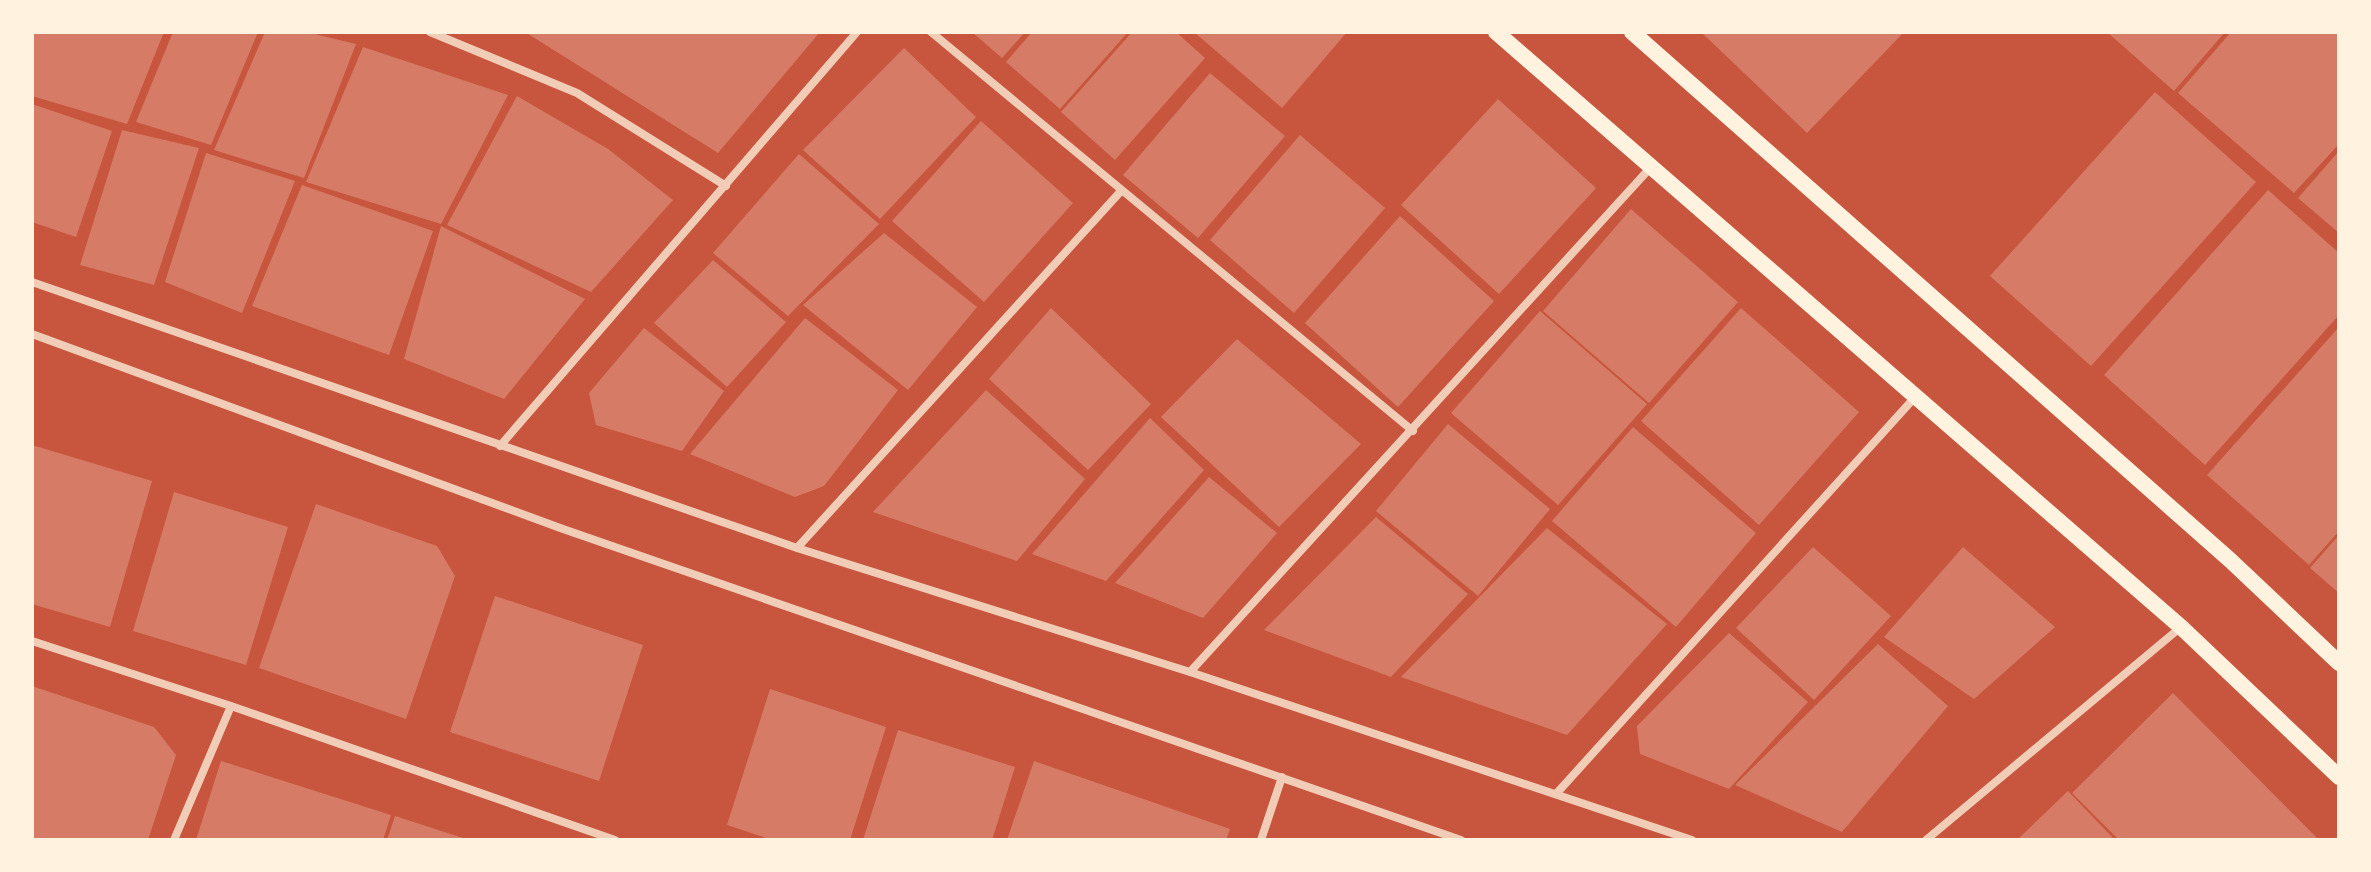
<svg xmlns="http://www.w3.org/2000/svg" width="2371" height="872" viewBox="0 0 2371 872" font-family="'Alegreya Sans',sans-serif">
	<style>
		.building { fill: #d67c66 }
		.lines { fill: none; stroke-linecap: round; stroke-linejoin: round }
		.minor { stroke: #f1ccb7; stroke-width: 8 }
		.secondary { stroke: #fff3e0; stroke-width: 16 }
	</style>
	<rect width="100%" height="100%" fill="#c8553d"/>
	<path class="building" d="M32,32H164L127,124L32,96Z
		M173,32H258L211,145L136,122Z
		M265,32H306L356,44L304,178L214,150Z
		M525,32H820L718,153Z
		M972,32H1025L1002,58Z
		M1032,32H1128L1060,109L1006,62Z
		M1132,32H1176L1205,58L1115,160L1061,112Z
		M1194,32H1347L1282,108Z
		M1701,32H1904L1807,133Z
		M2107,32H2225L2174,91Z
		M2231,32H2339V144L2294,193L2178,93Z
		M363,47L508,95L441,224L306,182Z
		M904,48L976,117L880,219L803,150Z
		M1210,73L1285,136L1198,238L1123,175Z
		M2155,92L2256,182L2091,366L1990,276Z
		M517,96L608,149L673,200L591,292L447,225Z
		M1498,99L1596,188L1499,294L1401,205Z
		M32,104L112,131L76,237L32,222Z
		M981,121L1073,203L984,302L892,221Z
		M122,130L199,148L154,285L80,265Z
		M1300,135L1385,208L1294,313L1210,240Z
		M2339,151V233L2298,198Z
		M206,153L295,181L242,313L165,282Z
		M799,154L879,224L788,316L713,253Z
		M302,185L433,231L389,355L252,306Z
		M2268,190L2339,253V315L2205,465L2104,375Z
		M1631,209L1738,302L1649,403L1543,311Z
		M1400,216L1494,301L1398,407L1305,323Z
		M441,226L585,299L504,399L404,359Z
		M884,233L977,307L908,390L803,305Z
		M713,260L786,322L727,387L654,323Z
		M1051,308L1151,404L1088,470L989,379Z
		M1741,308L1859,412L1759,525L1641,421Z
		M1540,311L1647,404L1558,505L1451,413Z
		M805,318L898,390L824,486L795,497L690,454Z
		M2339,327V531L2309,565L2207,475Z
		M644,328L724,391L682,451L596,425L589,393Z
		M1237,339L1361,444L1279,527L1161,417Z
		M986,390L1085,479L1017,561L873,512Z
		M1150,418L1204,470L1106,581L1032,554Z
		M1448,424L1550,509L1478,596L1376,511Z
		M1633,427L1756,533L1676,627L1552,521Z
		M32,445L152,481L110,627L32,604Z
		M1209,477L1277,533L1203,618L1115,583Z
		M174,492L288,527L246,665L133,631Z
		M316,504L437,546L455,576L406,719L259,668Z
		M1376,517L1468,594L1391,677L1264,630Z
		M1547,528L1667,624L1567,735L1401,677Z
		M2339,535V593L2310,568Z
		M1813,547L1891,616L1814,700L1736,628Z
		M1963,547L2055,627L1974,699L1884,637Z
		M495,596L643,645L599,781L450,732Z
		M1729,633L1808,702L1729,789L1640,754L1637,726Z
		M1878,644L1948,706L1842,832L1735,785Z
		M32,686L154,727L176,755L148,840H32Z
		M770,689L886,727L850,840H772L727,825Z
		M2173,693L2319,840H2119L2072,793Z
		M898,730L1015,767L992,840H863Z
		M221,761L391,815L383,840H196Z
		M1034,761L1230,829L1226,840H1007Z
		M2068,791L2115,840H2017Z
		M395,816L466,839V840H387Z"/>
	<g class="lines">
		<path class="minor" d="M430,32L577,93L726,186
			M931,32L1413,431
			M32,282L797,548L1190,672L1692,840
			M32,334L563,529L1461,840
			M500,446L857,32
			M797,548L1121,191
			M32,641L231,706L615,840
			M1190,672L1651,167
			M1556,794L1916,396
			M174,840L231,706
			M1261,840L1282,777
			M1926,840L2181,627"/>
		<path class="secondary" d="M1496,32L2181,627L2339,777
			M1632,32L2230,560L2339,663"/>
	</g>
	<rect width="2371" height="872" fill="none" stroke="#fff3e0" stroke-width="68"/>
</svg>
